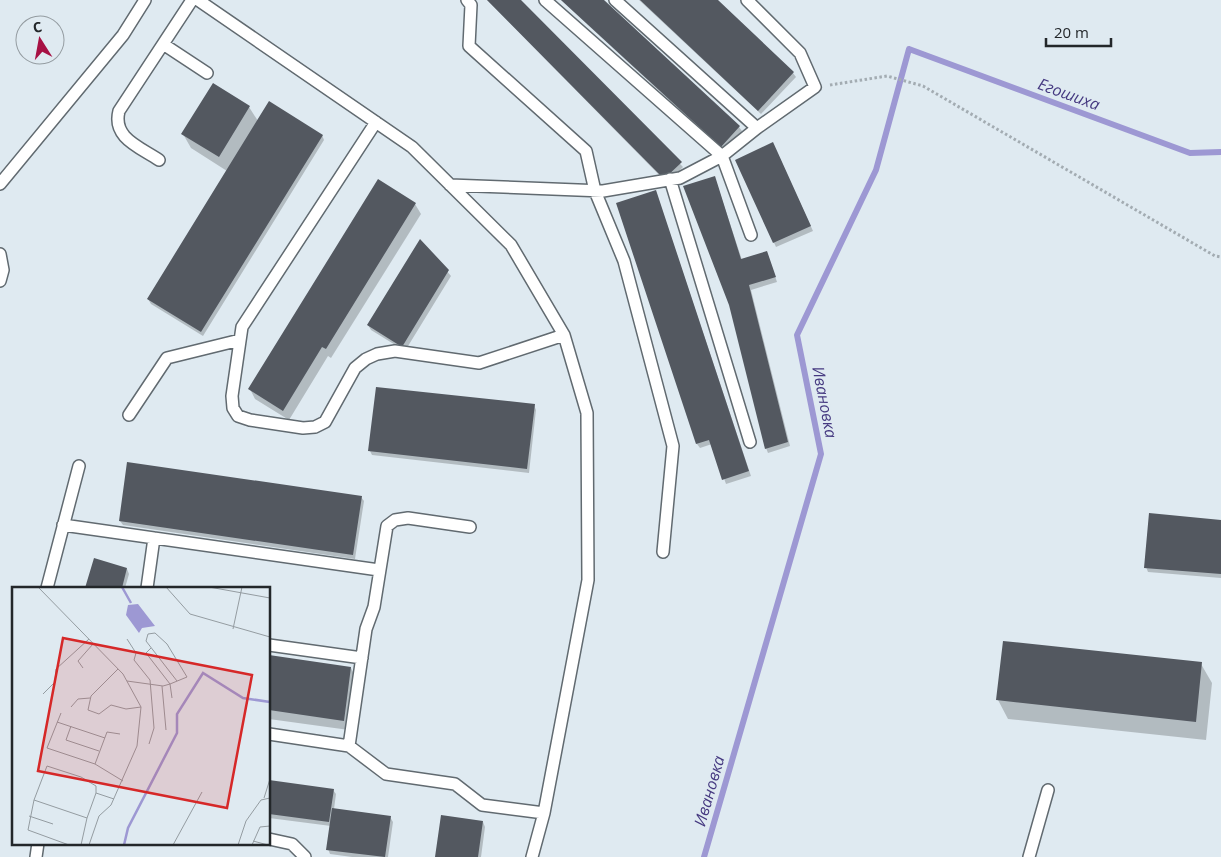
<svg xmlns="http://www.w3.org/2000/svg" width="1221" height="857" viewBox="0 0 1221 857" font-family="'Open Sans',sans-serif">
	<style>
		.shadow { fill: #0003 }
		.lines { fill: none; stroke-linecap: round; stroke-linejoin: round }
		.stream { stroke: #9d98d3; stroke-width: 6 }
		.building { fill: #535860 }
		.lane-casing { stroke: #616a70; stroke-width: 14 }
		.path { stroke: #a3acb2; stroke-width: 3; stroke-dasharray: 2.5 2.5; stroke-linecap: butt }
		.lane { stroke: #fff; stroke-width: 11 }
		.labels { text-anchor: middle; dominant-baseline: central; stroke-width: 5; stroke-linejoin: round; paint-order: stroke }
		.water-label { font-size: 16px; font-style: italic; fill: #453980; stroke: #dfeaf1 }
		.inset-river { fill: none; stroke: #9d98d3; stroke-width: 2.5 }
		.inset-road { fill: none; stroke: #949ca1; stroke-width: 1 }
		.view { fill: #d62828; fill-opacity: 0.15; stroke: #d62828; stroke-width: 2.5 }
		.inset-edge { fill: none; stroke: #23272a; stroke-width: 2.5 }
	</style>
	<rect width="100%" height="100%" fill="#dfeaf1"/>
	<path class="shadow" d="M487,0H520L683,167L667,183Z
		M561,0H602L739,127L742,131L724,151Z
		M639,0H716L793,73L796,77L761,114Z
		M249,107L258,121L322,135L324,140L203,336L151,304L148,299L227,171L191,148L183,134Z
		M775,148L813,231L776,247L736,160Z
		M715,178L742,260L767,252L777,282L751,290L790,446L768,453L766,448Z
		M656,192L751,476L726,484L712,444L700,448L697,444L618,204Z
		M415,204L421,214L331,358L328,356L289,420L255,399L250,389Z
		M421,241L451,276L405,351L371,330L368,325Z
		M534,405L536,410L529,473L372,455L370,451Z
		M361,497L364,501L355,559L123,525L120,521Z
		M1221,521V578L1148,572L1146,567Z
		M95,560L127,569L129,574L125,588H87Z
		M269,657L351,668L356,678L349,730L269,719Z
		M1201,664L1212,683L1206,740L1008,719L998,700Z
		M269,782L333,790L336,794L334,809L390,817L393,822L388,857H352L330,854L328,849L331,826L269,818Z
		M483,822L485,827L481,857H436Z"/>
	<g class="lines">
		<path class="stream" d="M704,857L821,454L797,335L876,170L909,49L1190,153L1221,152"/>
	</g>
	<path class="building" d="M487,0H521L682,162L664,179Z
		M561,0H604L740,126L721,147Z
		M640,0H718L794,72L758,111Z
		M213,83L250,106L219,157L181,134Z
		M269,101L323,135L201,332L147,299Z
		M773,142L811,226L773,243L735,160Z
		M715,176L741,259L767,251L776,277L749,285L788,442L765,449L729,305L683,186Z
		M378,179L416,203L326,349L322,347L283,411L248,389Z
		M656,190L749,471L722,480L709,440L696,444L616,203Z
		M420,239L449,270L402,347L367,325Z
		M376,387L535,404L527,469L368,451Z
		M127,462L362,496L353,555L119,521Z
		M1149,513L1221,520V574L1144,568Z
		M94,558L127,568L122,588H85Z
		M1003,641L1202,662L1196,722L996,700Z
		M269,655L351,667L344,721L269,710Z
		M269,780L334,789L329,822L269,814Z
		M332,808L391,816L385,857L326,850Z
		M441,815L483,821L478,857H435Z"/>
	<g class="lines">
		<defs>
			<path id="lane" d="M198,0L412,147L511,245L564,335L587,413L588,580L544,813L532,857
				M467,0L471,5L469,46L586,151L595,191L624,261L673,446L663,552
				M545,0L722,156L751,235
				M615,0L757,128
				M163,44L207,73
				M376,122L242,327L232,396L233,408L238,416L250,420L303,428L315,427L325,422L355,368L366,359L377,354L395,351L479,363L564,335
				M159,160C140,147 112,138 119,111L192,0
				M670,179L750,442
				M0,184L123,35L145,0
				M450,185L603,191L680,178L722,156L757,128L815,87L800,53L747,0
				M0,254L3,270L0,281
				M129,415L167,358L240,340
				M63,525L379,570
				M47,588L79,466
				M147,588L154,538
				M269,645L362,658
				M269,734L349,746L386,774L455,784L482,805L544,813
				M349,746L366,629L374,607L387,526L395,520L408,518L470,527
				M269,839L292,844L305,857
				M36,857L38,843
				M1029,857L1048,790"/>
		</defs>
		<use href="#lane" class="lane-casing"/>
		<path class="path" d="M830,85L887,76L923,86L1215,256L1221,257"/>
		<use href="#lane" class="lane"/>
	</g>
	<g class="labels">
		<g class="water-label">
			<text transform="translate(1069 94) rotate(20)">Егошиха</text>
			<text transform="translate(825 402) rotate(79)">Ивановка</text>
			<text transform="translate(709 791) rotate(-74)">Ивановка</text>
		</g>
	</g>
	<g transform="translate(12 587)">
		<rect width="258" height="258" fill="#dfeaf1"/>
		<path d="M126,17L143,39L130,41L127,46L114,28L116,18Z" fill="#9d98d3"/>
		<path class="inset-river" d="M110,0L119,16M112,258L116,241L165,146V127L191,86L231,111L258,115"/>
		<path class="inset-road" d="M26,0L111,87L129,120L125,159L99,218L87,229L77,258M154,0L178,27L258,50M197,0L258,11M221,42L230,0M115,52L124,66L122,73L138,93L142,141L137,157M139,61L134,66L158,97L160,111M71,81L66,74L81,57M106,82L79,109L76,123L87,127L99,118L114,122L129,120M115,94L151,99L158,97L175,90L155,57L143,46L136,47L134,54L165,94M150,99L154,143M31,107L43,95L44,82L77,52M59,120L66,112L78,111M49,126L35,161L83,177L111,194M45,135L93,151M59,139L54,153L87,164M83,177L95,145L108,147M84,206L75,231L22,213L35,179L69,190L84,199V206L102,212M252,211L258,192M22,213L16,243L57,258M17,229L41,237M241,254L256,258M69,258L75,231M161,258L190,205M226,258L234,234L249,213L258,211M240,258L248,240L258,239"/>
		<path class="view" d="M51,51L240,88L215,221L26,184Z"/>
		<rect width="258" height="258" class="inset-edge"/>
	</g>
	<g transform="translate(40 40) rotate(349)"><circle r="24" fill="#dfeaf1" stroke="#949ca1"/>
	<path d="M0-4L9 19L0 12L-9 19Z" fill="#a71144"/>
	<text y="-8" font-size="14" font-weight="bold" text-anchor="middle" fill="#23272a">С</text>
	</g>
	<path d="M1046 38v8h65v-8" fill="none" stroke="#23272a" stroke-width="2.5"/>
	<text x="1054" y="38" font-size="15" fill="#23272a" stroke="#dfeaf1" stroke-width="4" paint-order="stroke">20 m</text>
</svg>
